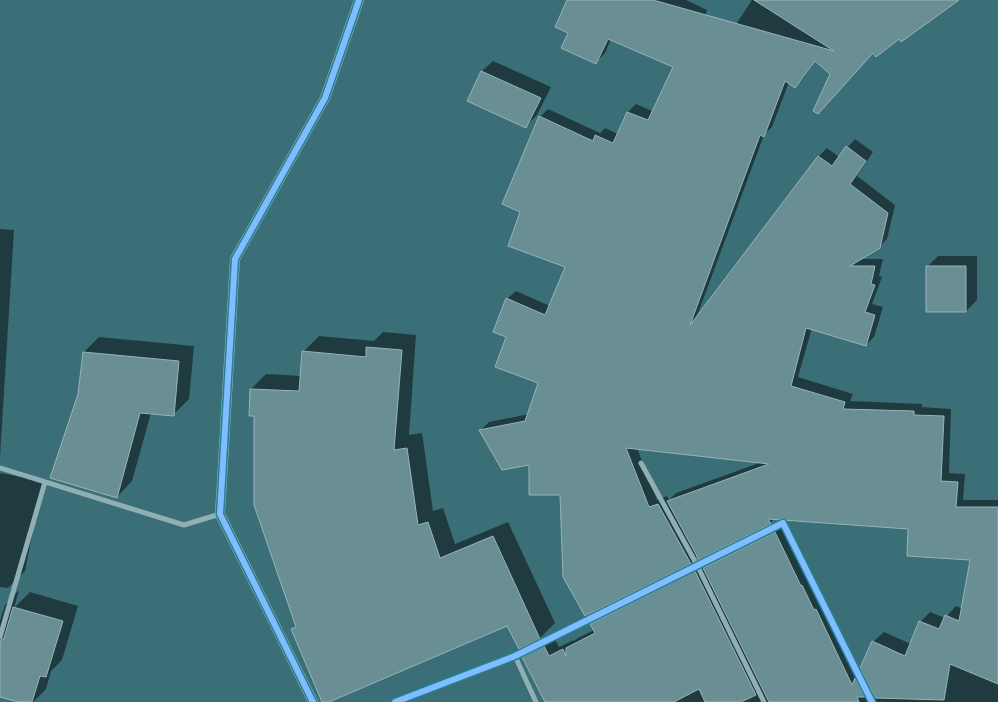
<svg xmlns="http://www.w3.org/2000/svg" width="998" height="702" viewBox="0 0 998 702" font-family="Ubuntu,sans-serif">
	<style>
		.shadow { fill: #0007; fill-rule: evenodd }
		.building { fill: #698f95; stroke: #97b4b9 }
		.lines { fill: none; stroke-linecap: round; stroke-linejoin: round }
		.street { stroke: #90afb4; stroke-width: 5 }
		.secondary { stroke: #98b5b9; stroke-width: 10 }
		.cycleway-casing { stroke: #218191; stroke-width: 9 }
		.cycleway { stroke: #80bcff; stroke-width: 6 }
	</style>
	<rect width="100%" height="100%" fill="#3a6f78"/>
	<path class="shadow" d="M569,0H686L707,10L692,61L611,39L605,53L596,62L570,32Z
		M752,0H845L892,31L816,60L803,79L795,87L789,82L772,127L764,135L697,316L819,156L827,148L839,157L855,139L873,152L857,176L895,205L887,239L879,247L861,259H883L879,276L882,277L872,304L883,307L874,337L866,345L812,328L798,377L853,394L850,401L922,404V407L951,409L949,473L965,474L963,500H998V555L909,528L775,518L770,523L698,555L691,563L586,615L561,493L530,463L481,430L489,422L529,414L540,382L508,337L507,299L516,291L550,306L567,267L521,211L540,117L548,109L600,133L605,128L618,134L628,112L636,104L673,120ZM637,448L762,462L676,493L669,500L667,496L657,500Z
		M493,61L551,87L537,115L526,126L469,100L482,71Z
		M0,229L14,230L0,457Z
		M938,256H977V300L966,311L927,267Z
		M383,332L416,335L409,435L422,433L433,511L443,508L455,544L508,522L555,623L540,638L519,648L508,625L324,702L293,630L297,625L251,389L266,374L302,376L304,351L319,336L374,341Z
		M99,337L194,346L189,399L173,415L151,413L132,481L117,497L80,394L84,352Z
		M0,473L43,481L25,571L8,588L0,587Z
		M785,523L811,577L812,576L825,601L826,600L861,674L863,672L873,642L884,632L911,644L920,622L930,612L945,618L956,606L963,609L998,574V702H546L524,657L534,647L554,637L559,647L574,640V641L578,638L594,630L591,624L601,614L706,562L707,565L715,558Z
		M19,590L14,608L30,592L78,606L62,660L51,671L46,689L33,702H23L0,695V621L5,605Z"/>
	<path class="building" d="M567,0H653L834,51L754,0H959L901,42L899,39L876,57L873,53L818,114L813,111L830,74L815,61L795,88L785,81L764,137L760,135L690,325L818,156L832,166L846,146L866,161L850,184L888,213L880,248L850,266H875L871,284L875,285L865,312L875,315L866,346L806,328L791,386L845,402L843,409L914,411V415L944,416L941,481L958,482L956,507H998V684L950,664L944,700L875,698L860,668L872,641L905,656L919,621L939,629L945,615L959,621L970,560L907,556L908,529L768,519L771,524L699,560L667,501L769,464L626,448L649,507L658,504L691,564L585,616L563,577L560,495H529V465L502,470L479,430L525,421L538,383L495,367L506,337L493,332L506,298L545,315L565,267L508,246L520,212L502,204L539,116L593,141L595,135L613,143L627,112L648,120L673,67L608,39L596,64L561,48L568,33L555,27Z
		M481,71L541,98L526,128L467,101Z
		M926,266H966V312H926Z
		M366,347L402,350L394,450L407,448L418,525L428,522L440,558L493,536L540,639L519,649L507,626L329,702H322L291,629L296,627L254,505V416H249L250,389L299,391L302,351L366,357Z
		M83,352L179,361L174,416L140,413L117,498L50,478L78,394Z
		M775,532L801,586L802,585L814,610L816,609L852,685L855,678L865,697H857L859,702H769L764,692L703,568Z
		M695,571L756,695L741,702H705L699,689L674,702H545L522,657L544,646L549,656L563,649L566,656V648L595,633L590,624Z
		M13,607L63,621L46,677L40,676L32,702H18L0,697V641L4,638Z"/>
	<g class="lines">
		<path class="street" d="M641,463L697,565L764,702
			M0,468L184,525L220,514
			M0,637L45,482
			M515,656L536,702
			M395,702L515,656L783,523L872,702"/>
		<path class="secondary" d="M313,702L220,514L235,259L325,98L359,0"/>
		<defs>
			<path id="cycleway" d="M313,702L220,514L235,259L325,98L359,0
				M395,702L515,656L783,523L872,702"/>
		</defs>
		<use href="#cycleway" class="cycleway-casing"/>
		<use href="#cycleway" class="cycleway"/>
	</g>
</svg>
